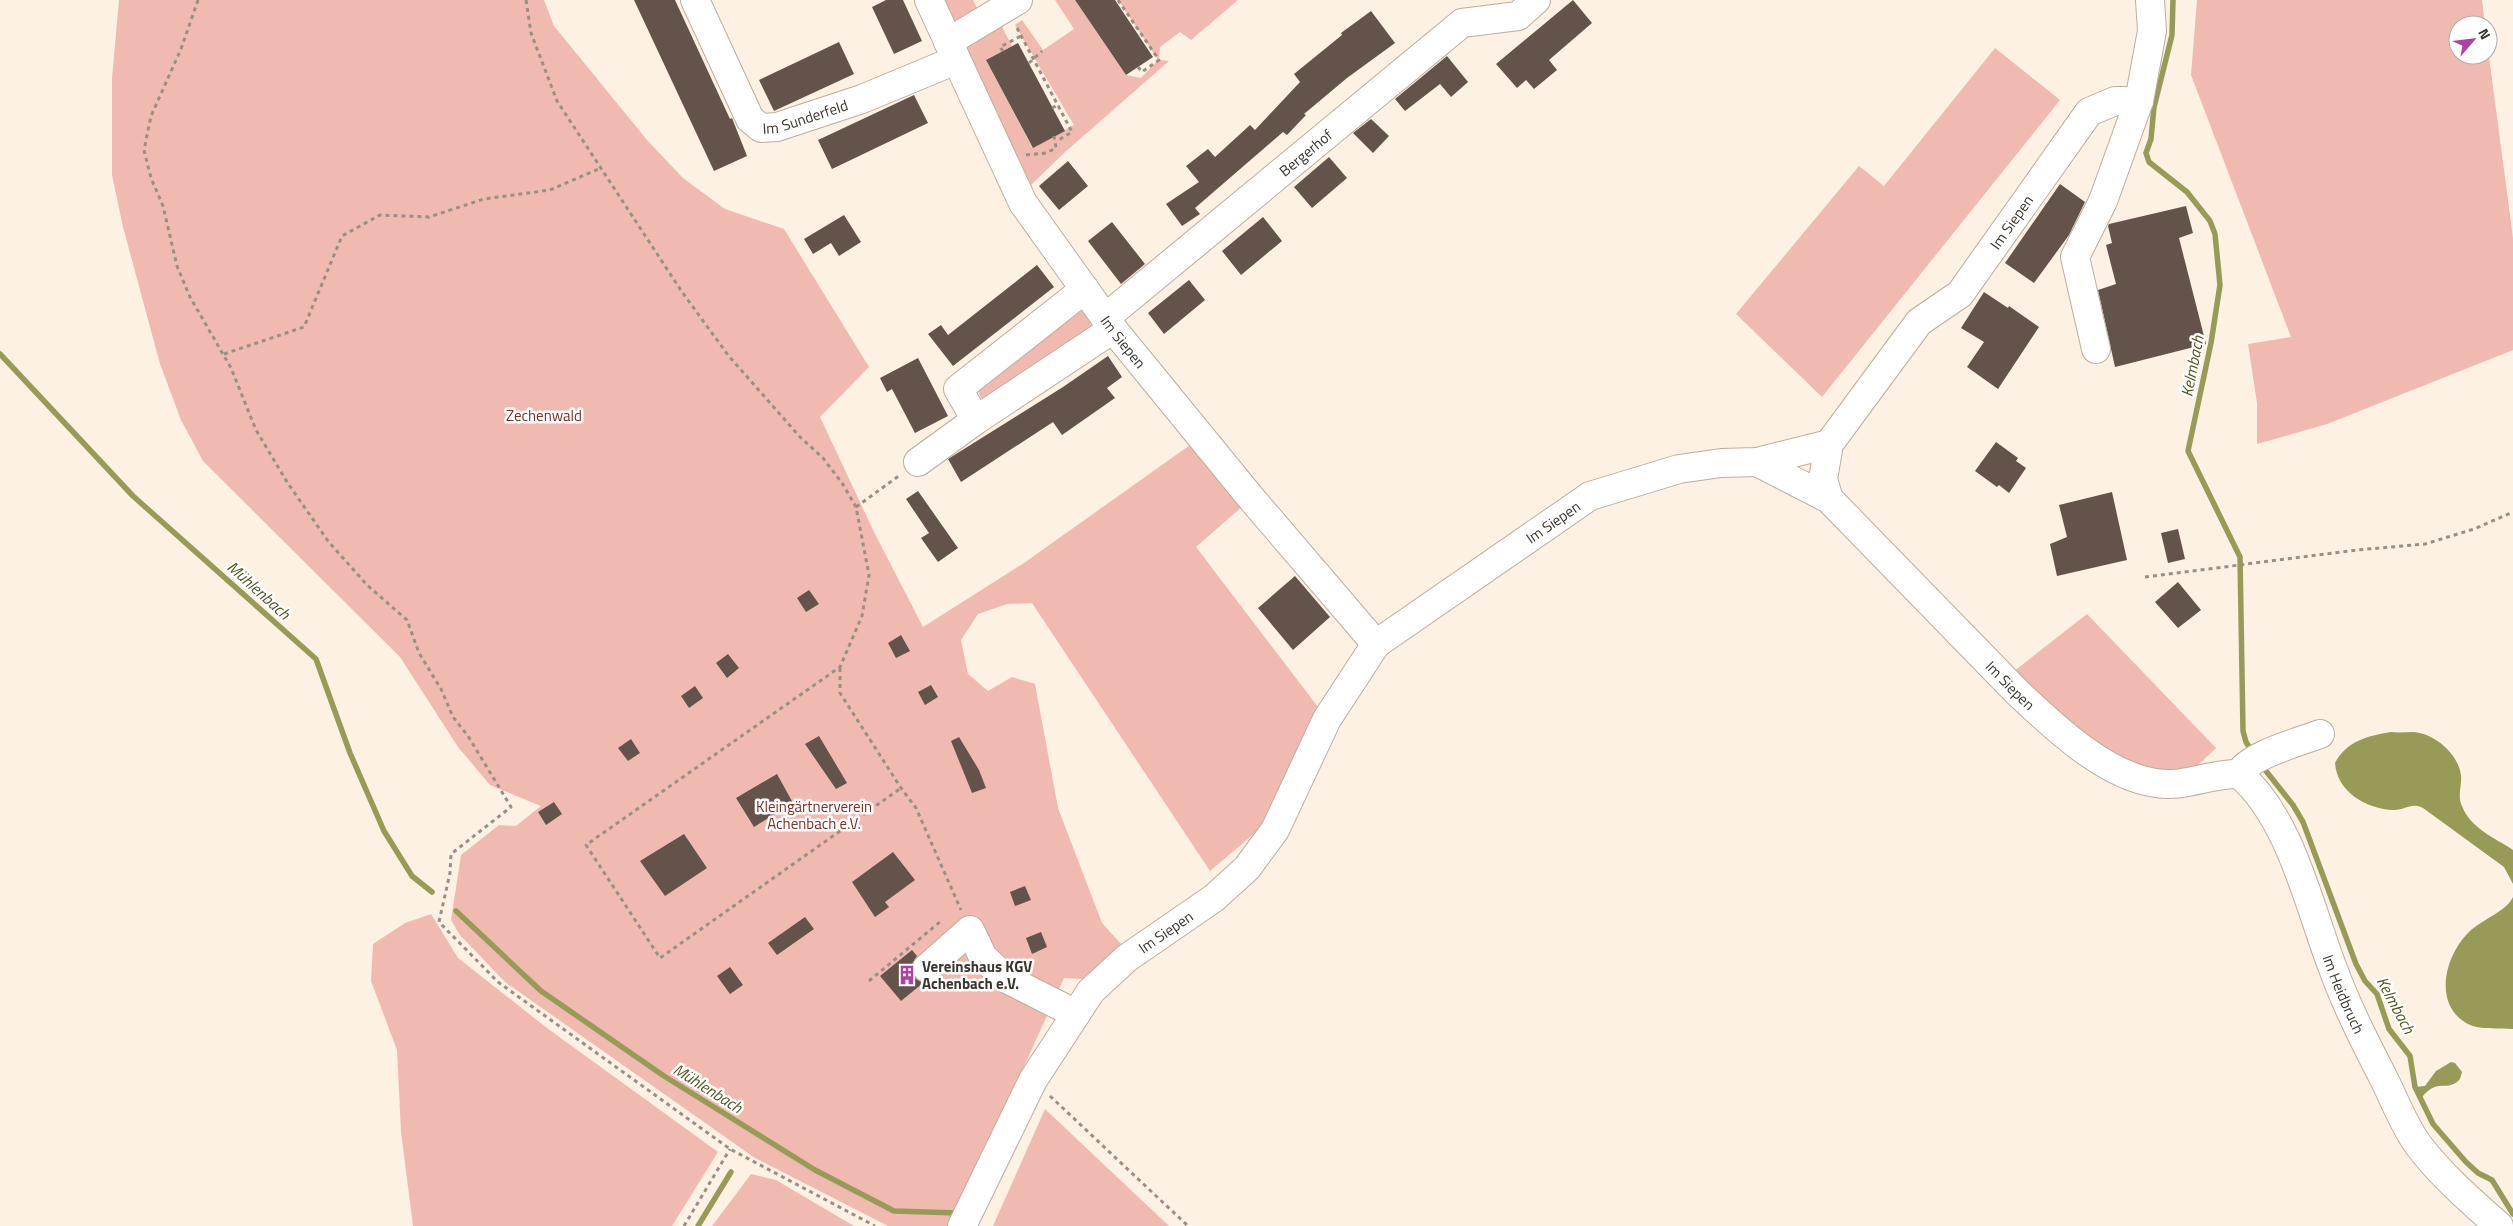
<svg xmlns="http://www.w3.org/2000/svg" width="2513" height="1226" viewBox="0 0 2513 1226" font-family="'Titillium Web',sans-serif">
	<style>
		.green { fill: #f1bab1 }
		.water { fill: #989a57 }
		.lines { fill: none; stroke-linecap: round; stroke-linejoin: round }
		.stream { stroke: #989a57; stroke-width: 5.5 }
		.building { fill: #64534a }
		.minor-casing { stroke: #bcae9e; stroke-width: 30 }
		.path { stroke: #988f86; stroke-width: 3; stroke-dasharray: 4 4; stroke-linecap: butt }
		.minor { stroke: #fff; stroke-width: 28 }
		.labels { text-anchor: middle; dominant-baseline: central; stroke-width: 5; stroke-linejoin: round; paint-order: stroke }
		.street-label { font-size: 15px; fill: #3a342e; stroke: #fff }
		.park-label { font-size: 15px; fill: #822d23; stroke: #fff }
		.poi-label { font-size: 15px; font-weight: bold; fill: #3a342e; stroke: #fff; text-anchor: start }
		.water-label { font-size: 16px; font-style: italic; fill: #525320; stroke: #fff }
	</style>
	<rect width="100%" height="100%" fill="#fdf1e4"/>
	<path class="green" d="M119,0H544L554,26L647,140L683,178L725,209L784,229L869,367L820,417L874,532L923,627L1024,563L1190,445L1245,504L1196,547L1321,711L1262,827L1210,871L1032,603L1007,604L978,614L961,640L968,674L988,691L1012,677L1035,684L1058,808L1102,923L1122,945L1082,979L1064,978L955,1219L949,1226H888L755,1158L505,982L460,935L451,920L461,855L499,825L516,826L541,806L490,785L458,747L400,657L203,461L181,420L160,364L123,227L112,175V78Z
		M944,0H973L978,10L955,24Z
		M1055,0H1075L1126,75L1141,78L1158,60L1118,0H1238L1191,40L1180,32L1160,47L1159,60L1169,61L1064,153L1030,186L967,55L966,48L999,21L1012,46L986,60L1032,147L1074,125L1015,25L1022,20L1043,50L1074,29Z
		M2197,0H2482L2485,25H2458V55H2488V49L2513,238V350L2327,424L2257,444V403L2248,344L2291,337L2191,75Z
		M1995,48L2060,100L1822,397L1736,314L1859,166L1884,186Z
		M1079,305L1095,324L991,400L981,398L977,389Z
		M2087,614L2216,748L2192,771L2156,775L2103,753L2013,672Z
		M431,914L458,958L547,1028L718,1152L672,1226H413L401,1132L397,1050L371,981L373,944L405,923Z
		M1045,1109L1169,1226H993Z
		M751,1174L776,1180L854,1226H712Z"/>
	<path class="water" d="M2391,732C2398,733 2406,732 2414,732C2435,734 2459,754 2461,776C2462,786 2457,796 2462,806C2471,829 2494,837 2513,850V884L2504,867L2423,808C2411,802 2406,810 2394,810C2366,809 2337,792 2335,763C2347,741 2367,736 2391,732Z
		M2513,897V1029C2500,1028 2479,1030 2468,1024C2432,1005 2445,955 2469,932C2481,920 2507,911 2513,897Z
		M2451,1062L2455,1063L2462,1072L2460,1079C2447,1094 2438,1075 2420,1100L2415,1087L2425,1086L2436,1071Z"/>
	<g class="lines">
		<path class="stream" d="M2173,0L2172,35L2154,107L2151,139L2146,153L2149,162L2187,192L2210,221L2215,234L2220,285L2211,343L2188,451L2240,557L2243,731L2246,742L2253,753
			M0,354L133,496L316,659L350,753L384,831L412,876L432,892
			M2262,766L2293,805L2303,822L2356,964L2365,981L2377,994L2389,1029L2410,1056L2415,1087L2433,1124L2466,1162L2478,1173L2492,1180L2513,1214
			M456,911L541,991L664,1076L815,1170L894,1211L959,1213
			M698,1226L731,1172"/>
	</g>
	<path class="building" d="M634,0H675L730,119L732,118L747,156L714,171Z
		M886,0H903L922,41L894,54L872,7Z
		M1075,0H1115L1153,57L1126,75Z
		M1573,0L1592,23L1549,60L1557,70L1534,89L1526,80L1517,88L1496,64Z
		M1371,11L1395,43L1347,78L1304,114L1306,115L1287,135L1283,132L1195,208L1200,214L1182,226L1166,204L1199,182L1186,166L1208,149L1215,157L1250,125L1255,130L1300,82L1294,74L1342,35L1341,33Z
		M839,42L854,74L774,111L759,80Z
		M1018,43L1065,131L1033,148L986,60Z
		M1447,56L1468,82L1451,97L1440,84L1405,111L1395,99Z
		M914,95L928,123L832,169L818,140Z
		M1371,119L1389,136L1373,153L1353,133Z
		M1329,157L1347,178L1312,208L1294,187Z
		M1068,161L1088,186L1059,210L1039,186Z
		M2060,184L2085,202L2069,235L2034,283L2005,263Z
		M2186,206L2193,233L2179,238L2206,344L2115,367L2098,290L2116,284L2106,245L2112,243L2108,226L2109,224Z
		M844,215L861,242L839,256L831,243L813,254L804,239Z
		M1263,217L1282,241L1241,275L1222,251Z
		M1112,222L1145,264L1121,284L1088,241Z
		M1037,265L1054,287L953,366L928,334L941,325L948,335Z
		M1189,280L1205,300L1164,334L1148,313Z
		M1984,292L2008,308L2009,306L2039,327L1998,389L1967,367L1984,342L1961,328Z
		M1108,356L1122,377L1107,388L1115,398L1062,435L1053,422L961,482L948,459L1063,387Z
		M918,358L948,416L915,433L892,389L887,392L880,378Z
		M1996,442L2018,458L2016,461L2026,468L2009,493L1999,485L1997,487L1975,471Z
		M918,491L958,548L938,562L921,538L929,533L906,499Z
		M2112,492L2127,560L2057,576L2050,544L2067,537L2059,505Z
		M2178,529L2185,559L2168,563L2161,533Z
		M1295,576L1330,617L1293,650L1258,608Z
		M2178,582L2201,610L2178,628L2155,602Z
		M809,590L819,604L806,612L797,598Z
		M901,635L910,651L896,658L888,643Z
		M728,654L739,668L727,678L716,663Z
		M931,685L938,697L925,705L918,692Z
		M695,686L703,698L689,708L681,696Z
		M819,736L847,783L836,789L805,744Z
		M959,737L979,770L986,788L972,793L951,741Z
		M631,739L640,753L628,761L618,748Z
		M777,774L793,803L754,827L736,798Z
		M554,802L562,814L546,825L538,812Z
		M684,834L707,868L665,896L640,861Z
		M893,852L915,880L885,902L889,907L875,917L852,882Z
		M1025,886L1031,900L1015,906L1010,892Z
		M805,917L814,929L777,955L768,943Z
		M1041,932L1047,947L1032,954L1026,938Z
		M912,950L917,956L912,964V972L916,979L923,983L901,1001L880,976Z
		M730,967L743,985L730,994L717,976Z"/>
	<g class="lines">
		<defs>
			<g id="minor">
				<path id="s1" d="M695,0L750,119L761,128L777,127L862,99L956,60"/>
				<path id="s2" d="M929,0L1023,203L1113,329L1251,498L1376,644"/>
				<path d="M948,42L1018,0"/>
				<path id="s3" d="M1105,318L1462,23L1518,16L1536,0"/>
				<path d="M2096,349L2075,257L2103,201L2139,101"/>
				<path d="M976,420L958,389L1085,289"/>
				<path d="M918,462L976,420L1113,329"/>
				<path id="s4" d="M1757,462L1829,499L2017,692C2053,726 2105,776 2156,783C2185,788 2211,773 2239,774"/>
				<path id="s5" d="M1829,499L1823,479L1829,444L1919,322L1960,294L2089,112L2115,101H2139L2152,31L2150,0"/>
				<path id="s6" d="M2239,774C2290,817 2309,906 2332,966C2346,1005 2365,1042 2384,1079C2395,1101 2404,1126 2419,1146C2442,1176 2471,1201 2499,1226"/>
				<path d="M2239,774C2249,755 2299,742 2320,734"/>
				<path d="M927,968L970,930L983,957L1005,978L1076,1014"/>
				<path id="s7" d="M962,1226L1033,1080L1091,991L1127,958L1214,898L1247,868L1275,830L1327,719L1376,644L1590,496L1679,469L1721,463L1757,462L1829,444"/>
			</g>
		</defs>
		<use href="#minor" class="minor-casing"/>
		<path class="path" d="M198,0L181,49L151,116L144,150L151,178L163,206L177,266L190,297L231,368L256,430L287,482L328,541L367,585L407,620L419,653L441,689L453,717L468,736L511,807L451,854L450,873L439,922L498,982L730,1149L875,1226
			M526,0L531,33L557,101L682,292L728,355L799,436L823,458L842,483L856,507L869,575L862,616L840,667L586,845L660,958L901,788
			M1118,0L1159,60L1142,72L1138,67
			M1017,28L1072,132L1057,141
			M1003,51L1000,47L1021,36
			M1029,63L1042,51
			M1052,108L1058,105
			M1026,155L1046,153L1056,148L1054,136
			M224,354L304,327L342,236L380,215L429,217L484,199L550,190L601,168
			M856,507L900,475
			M2145,577L2357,550L2425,544L2474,529L2513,512
			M840,668V693L901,788L916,808L961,910
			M869,981L941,921
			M1050,1096L1188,1226
			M684,1226L730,1149"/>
		<use href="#minor" class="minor"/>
	</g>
	<defs>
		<symbol id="building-bare" viewBox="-9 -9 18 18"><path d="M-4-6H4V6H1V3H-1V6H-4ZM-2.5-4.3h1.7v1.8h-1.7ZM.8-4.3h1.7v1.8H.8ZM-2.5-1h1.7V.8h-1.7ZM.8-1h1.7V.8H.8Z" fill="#ab43a5" stroke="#fff" stroke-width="2.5" paint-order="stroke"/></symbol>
	</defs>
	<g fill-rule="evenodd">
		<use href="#building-bare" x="893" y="961" width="28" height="28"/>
	</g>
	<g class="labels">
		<g class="street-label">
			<text stroke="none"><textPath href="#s1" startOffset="191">Im Sunderfeld</textPath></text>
			<text stroke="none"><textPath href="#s3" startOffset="260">Bergerhof</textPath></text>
			<text stroke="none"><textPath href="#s5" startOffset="346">Im Siepen</textPath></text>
			<text stroke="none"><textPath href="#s2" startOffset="395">Im Siepen</textPath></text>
			<text stroke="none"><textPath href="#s7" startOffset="942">Im Siepen</textPath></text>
			<text stroke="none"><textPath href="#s4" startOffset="341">Im Siepen</textPath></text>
			<text stroke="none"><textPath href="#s7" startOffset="364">Im Siepen</textPath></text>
			<text stroke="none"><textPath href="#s6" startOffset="246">Im Heidbruch</textPath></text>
		</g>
		<g class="park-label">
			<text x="544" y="415">Zechenwald</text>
			<text x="814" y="806">Kleingärtnerverein<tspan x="814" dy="17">Achenbach e.V.</tspan></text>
		</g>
		<g class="poi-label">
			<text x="922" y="966">Vereinshaus KGV<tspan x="922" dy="17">Achenbach e.V.</tspan></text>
		</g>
		<g class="water-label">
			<text transform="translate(2192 366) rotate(-79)">Kelmbach</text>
			<text transform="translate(259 590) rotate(42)">Mühlenbach</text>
			<text transform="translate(2396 1005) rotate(62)">Kelmbach</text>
			<text transform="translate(708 1088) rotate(32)">Mühlenbach</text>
		</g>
	</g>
	<g transform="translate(2473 40) rotate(62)"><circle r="24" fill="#ffffff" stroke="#b0aeab"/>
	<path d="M0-4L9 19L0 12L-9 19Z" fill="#ab43a5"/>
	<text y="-8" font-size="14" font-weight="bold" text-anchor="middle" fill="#3a342e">N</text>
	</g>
</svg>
